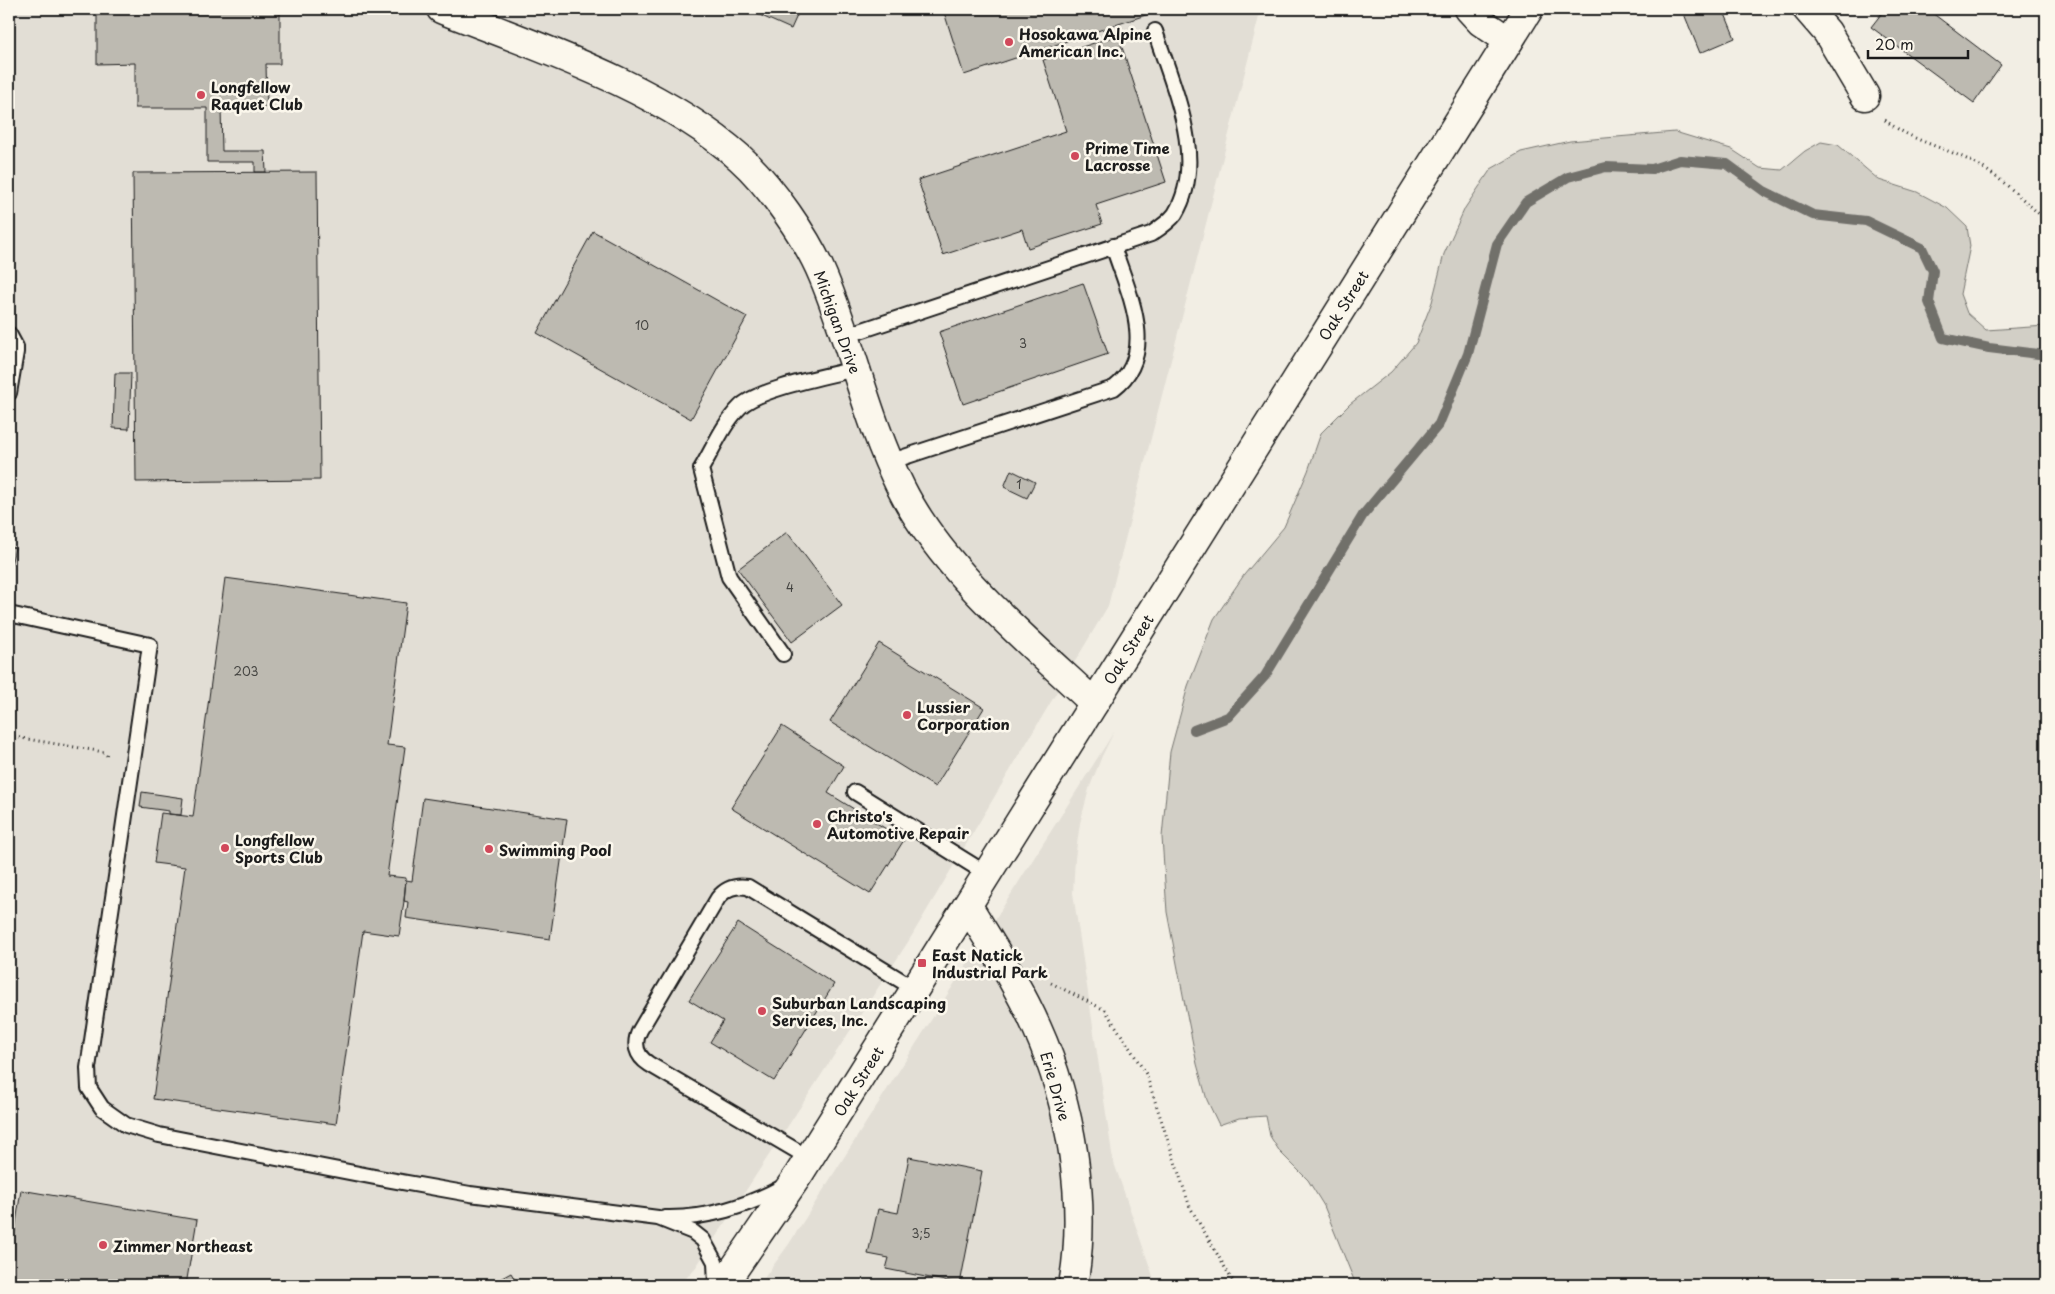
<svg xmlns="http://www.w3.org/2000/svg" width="2055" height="1294" viewBox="0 0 2055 1294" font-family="'Playpen Sans',sans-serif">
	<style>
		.built { fill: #e2ded5 }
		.green { fill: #d2cfc6; stroke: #777671 }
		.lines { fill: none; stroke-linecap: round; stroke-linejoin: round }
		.stream { stroke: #716f6b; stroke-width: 10 }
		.building { fill: #bdbab1; stroke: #1c1c1c }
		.service-casing { stroke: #1c1c1c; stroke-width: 18 }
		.minor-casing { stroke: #1c1c1c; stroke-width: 31 }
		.secondary-casing { stroke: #1c1c1c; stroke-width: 31 }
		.path { stroke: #1c1c1c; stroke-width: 3; stroke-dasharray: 1 4; stroke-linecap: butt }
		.service { stroke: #fbf7ec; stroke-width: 14 }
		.minor { stroke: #fbf7ec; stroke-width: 28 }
		.secondary { stroke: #fbf7ec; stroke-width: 28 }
		.poi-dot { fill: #d1495b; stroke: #fbf7ec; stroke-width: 2 }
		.labels { text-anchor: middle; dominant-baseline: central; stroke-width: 5; stroke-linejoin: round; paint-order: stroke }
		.number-label { font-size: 12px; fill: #444441 }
		.poi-label { font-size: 15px; font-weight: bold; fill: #1c1c1c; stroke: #fbf7ec; text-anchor: start }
		.street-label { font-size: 15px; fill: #1c1c1c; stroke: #fbf7ec }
	</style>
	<rect width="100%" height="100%" fill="#f2eee4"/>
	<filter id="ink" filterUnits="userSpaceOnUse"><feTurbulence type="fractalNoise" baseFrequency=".02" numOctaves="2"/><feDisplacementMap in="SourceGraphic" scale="10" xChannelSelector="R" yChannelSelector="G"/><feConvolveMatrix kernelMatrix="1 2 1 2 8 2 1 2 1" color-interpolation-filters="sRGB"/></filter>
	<g filter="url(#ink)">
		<path class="built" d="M9,9H1261L1108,606L908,942L696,1267L680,1285H9Z
			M1114,732L1102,756L1089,789L1080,823L1075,858L1073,893L1113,1160L1156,1285H759L789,1244Z"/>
		<path class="green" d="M1675,132L1731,149L1760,168L1782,170L1805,151L1821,142L1838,145L1879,180L1917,192L1947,208L1967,227L1970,246L1960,294L1967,313L1986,330L2046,326V1285H1356L1324,1206L1308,1180L1280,1152L1270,1136L1266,1116L1239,1118L1219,1125L1207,1100L1197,1064L1184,1000L1167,912L1162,837L1170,752L1188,686L1214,619L1244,575L1284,527L1308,471L1321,433L1350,404L1391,372L1416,343L1432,302L1444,254L1465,208L1491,169L1521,152L1570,141Z"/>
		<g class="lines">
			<path class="stream" d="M1194,730L1228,717L1265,676L1363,515L1439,424L1468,354L1497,244L1526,202L1568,177L1606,167L1652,169L1680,160L1727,164L1764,191L1813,215L1866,221L1922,248L1933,271L1929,302L1943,338L1989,348L2046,355"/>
		</g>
		<path class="building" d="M97,9H280V64H266L267,107L221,108L222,151H265L266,172H255V162H207V108H135V63L97,64Z
			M746,9H800L791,29Z
			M943,9H1164L964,75Z
			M1682,9H1723L1735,38L1700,53Z
			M1885,9H1927L2001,65L1974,103L1871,27Z
			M1118,35L1166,182L1096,205L1102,224L1028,248L1022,229L943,255L918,180L1066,131L1043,60Z
			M317,172L320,480L136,482L133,173Z
			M593,231L747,317L691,419L537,333Z
			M1083,283L1108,354L963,404L939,332Z
			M115,373H131L129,429L113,428Z
			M1011,470L1035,482L1027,498L1004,487Z
			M787,532L842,605L792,642L738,569Z
			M9,546L15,548L11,565L9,564Z
			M225,578L406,603L387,745L405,747L387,876L406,878L404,901L399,936L363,931L336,1124L153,1099L185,867L154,863L161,813L193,817Z
			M879,643L984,708L935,787L830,722Z
			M782,726L844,766L828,793L904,840L870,894L731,808Z
			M142,792L183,798L181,815L169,814V811L140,807Z
			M423,798L567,819L550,939L406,918L408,902L404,901L406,880L412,881Z
			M738,923L834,984L774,1081L710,1042L723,1021L689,1000Z
			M909,1157L982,1171L960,1284L886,1269L889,1258L868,1254L878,1209L898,1213Z
			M21,1190L197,1220L186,1285L9,1284V1269Z
			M511,1273L518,1285H489Z"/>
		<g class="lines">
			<defs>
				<path id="service" d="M9,334L16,347V352L9,393
					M845,336L1151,234C1160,228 1169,222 1175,214C1208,160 1172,85 1155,31
					M889,462L1114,388C1160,353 1127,290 1113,246
					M9,614L150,645L88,1068L89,1088L102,1108L126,1125L159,1135L385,1179L470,1194L658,1218L693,1232L703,1240L715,1262L716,1285
					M783,654L729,577L701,469C713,449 723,424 740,407C758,389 827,376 855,369
					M855,792L987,874
					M809,1158L649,1064C636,1056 633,1043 640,1030L718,898C726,888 735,885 748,887L915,989
					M665,1218C706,1219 748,1206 783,1187"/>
				<path id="minor" d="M441,9C538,47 662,88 740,158C770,185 808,239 823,276C852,345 867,420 901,488C942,570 1027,640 1094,703
					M1469,9L1481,22L1509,41
					M1807,9L1827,32L1865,96
					M968,906C992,946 1018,985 1037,1028C1071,1103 1088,1204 1073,1285"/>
				<path id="secondary" d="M723,1285L799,1174L1529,9"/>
			</defs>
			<use href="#service" class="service-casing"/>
			<use href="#minor" class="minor-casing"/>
			<use href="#secondary" class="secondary-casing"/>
			<path class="path" d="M1885,120C1914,143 1947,147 1978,165C2003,179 2024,201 2046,220
				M9,736L104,752L109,758
				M1051,983L1105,1010L1126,1042L1146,1074L1190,1207L1235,1285"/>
			<use href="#service" class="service"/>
			<use href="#minor" class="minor"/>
			<use href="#secondary" class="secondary"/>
		</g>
	</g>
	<g class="poi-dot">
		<circle cx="1009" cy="42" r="5"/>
		<circle cx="201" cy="95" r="5"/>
		<circle cx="1075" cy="156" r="5"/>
		<circle cx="907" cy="715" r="5"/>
		<circle cx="817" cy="824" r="5"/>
		<circle cx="225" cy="848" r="5"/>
		<circle cx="489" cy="849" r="5"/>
		<rect x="917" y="958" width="10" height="10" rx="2.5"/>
		<circle cx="762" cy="1011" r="5"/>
		<circle cx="103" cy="1245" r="5"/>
	</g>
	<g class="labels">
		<g class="number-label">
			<text x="642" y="325">10</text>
			<text x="1023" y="343">3</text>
			<text x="1019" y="484">1</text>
			<text x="790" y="587">4</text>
			<text x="246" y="671">203</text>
			<text x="921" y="1233">3;5</text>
		</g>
		<g class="poi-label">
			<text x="1019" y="33">Hosokawa Alpine<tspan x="1019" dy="17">American Inc.</tspan></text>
			<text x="211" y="86">Longfellow<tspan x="211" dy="17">Raquet Club</tspan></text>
			<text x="1085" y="147">Prime Time<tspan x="1085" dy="17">Lacrosse</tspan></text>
			<text x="917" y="706">Lussier<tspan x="917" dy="17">Corporation</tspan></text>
			<text x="827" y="815">Christo's<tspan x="827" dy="17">Automotive Repair</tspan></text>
			<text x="235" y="839">Longfellow<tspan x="235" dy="17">Sports Club</tspan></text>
			<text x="499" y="849">Swimming Pool</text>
			<text x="932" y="954">East Natick<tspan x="932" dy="17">Industrial Park</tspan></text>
			<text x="772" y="1002">Suburban Landscaping<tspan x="772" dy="17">Services, Inc.</tspan></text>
			<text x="113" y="1245">Zimmer Northeast</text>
		</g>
		<g class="street-label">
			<text transform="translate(1343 305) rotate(-58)">Oak Street</text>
			<text transform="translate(838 322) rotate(70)">Michigan Drive</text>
			<text transform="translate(1128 649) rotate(-58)">Oak Street</text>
			<text transform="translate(858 1081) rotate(-58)">Oak Street</text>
			<text transform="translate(1056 1086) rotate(74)">Erie Drive</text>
		</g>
	</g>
	<rect width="2055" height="1294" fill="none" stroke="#fbf7ec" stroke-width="30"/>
	<rect x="15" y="15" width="2025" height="1264" fill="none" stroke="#1c1c1c" stroke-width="2" filter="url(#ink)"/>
	<path d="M1868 50v8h100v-8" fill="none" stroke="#1c1c1c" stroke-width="2.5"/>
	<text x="1875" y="50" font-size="15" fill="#1c1c1c" stroke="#fbf7ec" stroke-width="4" paint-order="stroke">20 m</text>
</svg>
